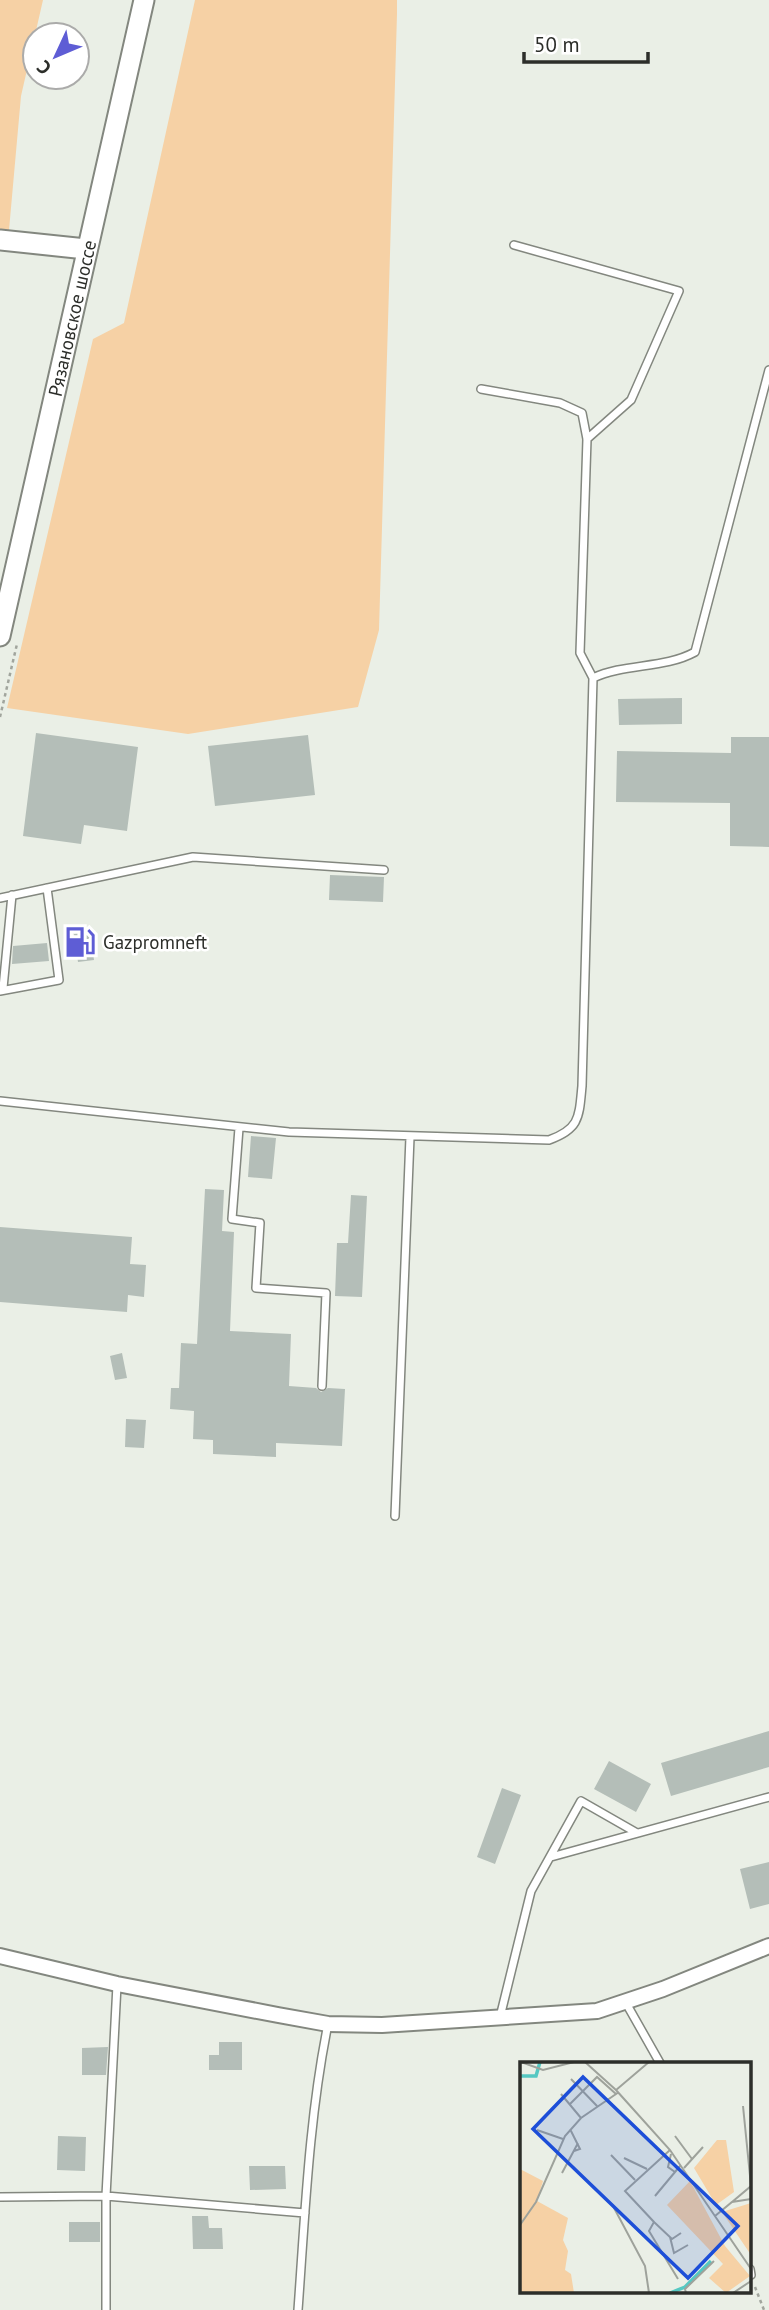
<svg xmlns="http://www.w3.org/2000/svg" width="769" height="2310" viewBox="0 0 769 2310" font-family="'PT Sans',sans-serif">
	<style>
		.green { fill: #f6d1a5 }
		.building { fill: #b4beb8 }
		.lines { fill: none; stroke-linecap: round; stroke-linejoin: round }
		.lane-casing { stroke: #83877f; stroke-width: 10 }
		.street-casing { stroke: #83877f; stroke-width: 18 }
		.secondary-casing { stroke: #83877f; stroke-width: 23 }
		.path { stroke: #a1a59d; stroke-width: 2.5; stroke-dasharray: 3.5 3.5; stroke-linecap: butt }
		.lane { stroke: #fff; stroke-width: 7 }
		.street { stroke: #fff; stroke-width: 14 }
		.secondary { stroke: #fff; stroke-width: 19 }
		.labels { text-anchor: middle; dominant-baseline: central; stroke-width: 5; stroke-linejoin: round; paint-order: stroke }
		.street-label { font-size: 19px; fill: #2c2e2a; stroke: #fff }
		.poi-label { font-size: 19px; fill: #2c2e2a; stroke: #fff; text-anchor: start }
		.inset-river { fill: none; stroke: #55c8c2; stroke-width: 3.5 }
		.inset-road { fill: none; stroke: #9ea29b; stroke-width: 2 }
		.view { fill: #1d4ed8; fill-opacity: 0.15; stroke: #1d4ed8; stroke-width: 3.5 }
		.inset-edge { fill: none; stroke: #2c2e2a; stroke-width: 3.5 }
	</style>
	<rect width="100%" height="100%" fill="#eaefe6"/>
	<path class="green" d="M0,0H43L21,96L9,230L0,229Z
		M195,0H397V14L379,630L358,707L188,734L7,708L93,339L124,323Z"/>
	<path class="building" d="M682,698V724L619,725L618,699Z
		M36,733L138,747L127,831L84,825L81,844L23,836Z
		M308,735L315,795L215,806L208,746Z
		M731,737H769V847L730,846V803L616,802L617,751L731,753Z
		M330,875L384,877L383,902L329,900Z
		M90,932L94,960L78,962L74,934Z
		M47,943L49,961L12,964L13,946Z
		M251,1136L276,1138L272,1179L248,1177Z
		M205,1189L224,1190L222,1231L234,1232L230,1331L291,1334L289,1386L316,1388L321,1392L328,1388L345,1389L342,1446L276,1443V1457L213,1454V1440L193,1439L194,1411L170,1409L171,1388H179L181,1343L197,1344Z
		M351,1195L367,1196L362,1297L335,1296L337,1243H348Z
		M0,1227L132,1237L130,1264L146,1265L144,1297L128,1295L127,1312L0,1302Z
		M122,1353L127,1378L115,1380L110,1356Z
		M126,1419L146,1420L144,1448L125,1447Z
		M769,1731V1767L671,1796L661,1763Z
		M609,1761L651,1784L636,1812L594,1789Z
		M502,1788L521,1795L495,1864L477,1857Z
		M769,1862V1904L750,1909L740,1869Z
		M219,2042H242V2070H209V2055H219Z
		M108,2047L106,2075H82V2048Z
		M58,2136L86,2137L85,2171L57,2170Z
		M249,2166H285L286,2189L250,2190Z
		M192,2216H208L209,2228H222L223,2249H193Z
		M69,2222H100V2242H69Z"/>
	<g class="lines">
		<defs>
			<path id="lane" d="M514,245L679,291L631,400L587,439
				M481,389L560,403L582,413L587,439L580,653L593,678
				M0,898L193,857L384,870
				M3,988L12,895
				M0,991L59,980L47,888
				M0,1101L289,1132L549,1140C580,1129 579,1117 582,1086L593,678C625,663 664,669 695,652L769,370
				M239,1128L232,1219L260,1223L256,1288L326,1293L322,1386
				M395,1516L410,1137
				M551,1857L769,1797
				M626,2003L660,2063
				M500,2017L531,1891L581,1801L637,1833
				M0,2197L106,2196L305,2213
				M750,2269L751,2275
				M106,2310V2196L117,1985
				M298,2310C305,2215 309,2117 328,2024"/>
			<path id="street" d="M0,1956L117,1984L278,2015L328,2024L382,2025L597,2011L663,1989L769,1946"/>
			<g id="secondary">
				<path d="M0,240L86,249"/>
				<path id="s1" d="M0,636L144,0"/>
			</g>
		</defs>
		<use href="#lane" class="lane-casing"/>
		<use href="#street" class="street-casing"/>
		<use href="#secondary" class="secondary-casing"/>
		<path class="path" d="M0,717L17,644
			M755,2287L764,2310"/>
		<use href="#lane" class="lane"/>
		<use href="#street" class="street"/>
		<use href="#secondary" class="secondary"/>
	</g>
	<defs>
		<symbol id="fuel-bare" viewBox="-9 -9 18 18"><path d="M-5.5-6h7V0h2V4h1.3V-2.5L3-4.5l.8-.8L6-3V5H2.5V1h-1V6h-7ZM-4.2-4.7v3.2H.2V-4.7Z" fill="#5e5dd5" stroke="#fff" stroke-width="2.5" paint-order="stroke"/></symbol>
	</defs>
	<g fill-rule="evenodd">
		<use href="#fuel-bare" x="58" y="920" width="44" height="44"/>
	</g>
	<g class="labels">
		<g class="street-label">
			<text stroke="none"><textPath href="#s1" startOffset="326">Рязановское шоссе</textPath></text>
		</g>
		<g class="poi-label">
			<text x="103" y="942">Gazpromneft</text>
		</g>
	</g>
	<g transform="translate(520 2062)">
		<rect width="231" height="231" fill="#eaefe6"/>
		<path d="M197,78H206L214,130L196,143L174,106ZM0,107L23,119L17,139L48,156L43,178L48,189L45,208L51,212L54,231H0ZM170,119L205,184L230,214L206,231L189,216L203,202L147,143ZM231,141V193L202,150Z" fill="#f6d1a5"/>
		<path class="inset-river" d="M0,14H16L20,0M150,231L165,225L191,199"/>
		<path class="inset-road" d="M1,0L23,8L54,0M65,0L96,28M129,0L96,28L150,88L231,207M51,17L77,44M41,32L61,56M50,42L77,15L96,32M50,67L60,87L54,89M17,68L43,77M155,74L172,97M150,88L105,129L134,160L129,169L158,217M151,92L148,105L155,110M91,93L115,118M104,96L127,107M164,106L183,85M42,111L58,81M135,134L160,104M212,140L231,124L223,44M93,144L125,204L129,231M195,154L212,140L231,137M134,160L152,177L161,171M0,163L16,140L45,74L61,56L99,30M150,175L154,191L168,183M166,231L165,227L194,199M213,231L231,219"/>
		<path class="view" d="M63,15L218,164L168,216L13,67Z"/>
		<rect width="231" height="231" class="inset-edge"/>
	</g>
	<g transform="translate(56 56) rotate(226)"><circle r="33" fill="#ffffff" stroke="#ababaa" stroke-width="2"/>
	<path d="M0-5L12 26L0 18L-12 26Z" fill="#5e5dd5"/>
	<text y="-10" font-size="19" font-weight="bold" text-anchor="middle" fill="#2c2e2a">С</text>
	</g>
	<path d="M524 52v10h124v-10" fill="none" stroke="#2c2e2a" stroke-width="3.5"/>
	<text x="534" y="52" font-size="21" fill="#2c2e2a" stroke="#ffffff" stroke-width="5" paint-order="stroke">50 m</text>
</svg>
